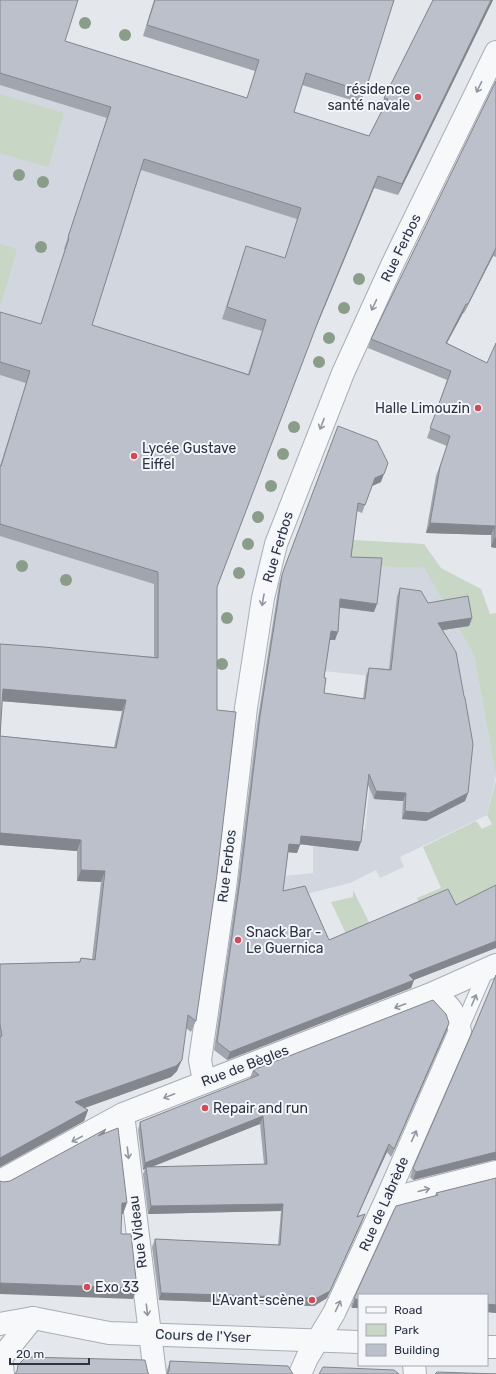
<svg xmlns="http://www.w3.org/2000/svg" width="496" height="1374" viewBox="0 0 496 1374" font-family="Rubik,sans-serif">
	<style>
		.built { fill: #d2d6de }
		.green { fill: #c8d6c5 }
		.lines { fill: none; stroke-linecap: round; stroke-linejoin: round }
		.service-casing { stroke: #a9adb7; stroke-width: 16 }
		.minor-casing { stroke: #a9adb7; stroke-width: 24 }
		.tertiary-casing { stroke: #a9adb7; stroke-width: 24 }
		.service { stroke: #f7f8fa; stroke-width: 14 }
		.minor { stroke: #f7f8fa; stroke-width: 22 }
		.tertiary { stroke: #f7f8fa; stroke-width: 22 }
		.tree { fill: #899d89 }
		.wall { fill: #a1a5ae; fill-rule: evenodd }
		.shaded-wall { fill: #83868d }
		.building { fill: #bbc0ca; stroke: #83868d; fill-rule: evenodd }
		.oneway { stroke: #9196a0 }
		.poi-dot { fill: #d04a58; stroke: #f4f6f9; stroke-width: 1.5 }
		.labels { text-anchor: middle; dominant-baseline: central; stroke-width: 4; stroke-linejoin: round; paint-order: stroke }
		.poi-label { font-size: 14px; fill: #2b3345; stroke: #f4f6f9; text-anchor: start }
		.street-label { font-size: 14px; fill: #2b3345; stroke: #f4f6f9 }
	</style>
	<rect width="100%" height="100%" fill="#e4e7ec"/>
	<path class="built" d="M0,33L374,188L315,330L213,598L160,715L0,701Z
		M379,566L424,568L474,655L496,776L487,815L400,857L404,867L380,878L376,870L350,883L302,895L282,897L283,876L313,873V846L361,829L365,830L381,677L323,671L328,639L335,640L337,608L374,611Z"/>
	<path class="green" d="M0,94L64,113L48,167L0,153Z
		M0,244L17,249L1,304H0Z
		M337,539L424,544L441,568L481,589L490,614L496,613V776L474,655L424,568L286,563Z
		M496,780V891L432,932L417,898L441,888L423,847L476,821L482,829L492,824L487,815Z
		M353,890L371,926L348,938L331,902L353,897Z"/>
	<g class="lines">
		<defs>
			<path id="service" d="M460,1031L487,969"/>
			<path id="minor" d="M205,1081L202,1071L200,1060L225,888L246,708L263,598L276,544L343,373L393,263L496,52
				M123,1114L155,1374
				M0,1181L123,1114L431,994L496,965
				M386,1200L496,1172
				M414,1365L415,1374
				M3,1374L1,1358L33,1318
				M300,1374L307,1358L334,1313L386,1200L460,1031C453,1010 451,1004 431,994"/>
			<path id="tertiary" d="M0,1324L33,1318L109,1333L359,1342
				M487,1347H496"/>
		</defs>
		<use href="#service" class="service-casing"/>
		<use href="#minor" class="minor-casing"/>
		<use href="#tertiary" class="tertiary-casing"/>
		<use href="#service" class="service"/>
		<use href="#minor" class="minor"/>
		<use href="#tertiary" class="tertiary"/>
	</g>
	<g class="tree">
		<circle cx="85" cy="23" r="6"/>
		<circle cx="125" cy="35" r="6"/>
		<circle cx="19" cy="175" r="6"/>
		<circle cx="43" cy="182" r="6"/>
		<circle cx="41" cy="247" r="6"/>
		<circle cx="359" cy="279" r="6"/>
		<circle cx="344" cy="308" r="6"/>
		<circle cx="329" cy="338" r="6"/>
		<circle cx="319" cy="362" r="6"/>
		<circle cx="294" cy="427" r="6"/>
		<circle cx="283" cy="454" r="6"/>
		<circle cx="271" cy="486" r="6"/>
		<circle cx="258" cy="517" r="6"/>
		<circle cx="248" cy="544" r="6"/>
		<circle cx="22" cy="566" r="6"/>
		<circle cx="239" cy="573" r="6"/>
		<circle cx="66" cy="580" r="6"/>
		<circle cx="227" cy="618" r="6"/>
		<circle cx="222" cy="664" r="6"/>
	</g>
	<path class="wall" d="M0,0L65,41L247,98L255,71L143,36L154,0H394L361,103L302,85L294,112L369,136L382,110L380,109L384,98L433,0H493L398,195L374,188L315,330L217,587L196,1021L191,1032L186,1028L177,1071L171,1077L85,1108L88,1110L84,1121L0,1167V964L79,962L81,958L92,959L101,882L77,881V851L0,845V644L154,657V584L0,536V466L26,383L0,375V312L41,324L65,249H64L107,118L0,85ZM141,170L297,219L285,258L246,246L222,319L262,331L248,374L92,325ZM2,701L122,711L114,747L0,736Z
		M496,81V257L493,256L464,313H463L447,343L487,363L496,548L491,547V535L426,533L436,476L447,446L427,438L447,380L368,348L371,339Z
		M338,426L381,482L372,486L362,513L357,511L351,557L374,612L340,608L335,640H330L324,678V693L363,699L366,676L369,668L389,669L397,596L400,588L428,603L472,618L469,626L443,630L468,793L465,801L426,821L402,819L403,801L374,799L368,785L358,851L300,844L297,853L288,852L283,891L329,940L456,905L496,948L414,980L411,988L227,1060L214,1050L237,889L257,724L279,584L282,574L285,566Z
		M496,975V1160H493L413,1180L410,1177L413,1168L474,1028Z
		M447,1030L391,1157L387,1152L374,1179L357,1216L365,1214L362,1222L327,1298L314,1306L159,1300L152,1247L155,1239L278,1245L281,1211L148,1214L143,1174L145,1169L143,1170L138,1130L140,1122L251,1079L250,1078L253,1070ZM260,1124L264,1164L152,1167Z
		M496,1178V1313L487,1312V1295L352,1308L351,1306L354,1298L435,1196L436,1193Z
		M170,1361L293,1374H167V1370Z"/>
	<path class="shaded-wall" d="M491,0H493L398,195L402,184Z
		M378,176L374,188L315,330L319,319Z
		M496,248L493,256L464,313L468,304Z
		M466,304L463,313L442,352L446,343Z
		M388,463L381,482L372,486L362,513L375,478Z
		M430,523L495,526L491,535L426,533Z
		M494,538H496V548L491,547Z
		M340,599L377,604L374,612L337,607Z
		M472,618L469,626L436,631L438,623Z
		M331,631L338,632L335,640H328Z
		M3,689L126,700L122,711L0,701Z
		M376,791L406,793L403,801L374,799Z
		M468,793L465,801L426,821L402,819L405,811Z
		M0,833L81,840L77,851L0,845Z
		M301,836L361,842L358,851L298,844Z
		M289,844L300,845L297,853L286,852Z
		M81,870L105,871L101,882L77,881Z
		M496,941V948L406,983L409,975Z
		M414,980L411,988L227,1060L230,1052Z
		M449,1023L447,1030L391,1157L394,1149Z
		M182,1060L177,1071L171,1077L70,1113L75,1102Z
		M88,1110L84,1121L0,1167V1158Z
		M263,1116L260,1124L146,1169V1167L145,1169L143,1170L145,1163Z
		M106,1129L102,1140L98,1136Z
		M389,1144L387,1152L354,1224L377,1171Z
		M496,1152V1160H493L413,1180L416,1172Z
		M122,1203H127L123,1214H118Z
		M283,1204L281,1211L148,1214L151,1206Z
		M365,1214L362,1222L327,1298L314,1306L159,1300L161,1293Z
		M0,1283L137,1288L133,1299L0,1294Z
		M355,1299L359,1300V1308H352Z
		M487,1304L496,1305V1313L487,1312Z"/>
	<path class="building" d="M0,0H78L65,41L247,98L259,60L147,25L155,0H394L365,92L306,73L294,112L369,136L388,99L384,98L433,0H491L402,184L378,176L319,319L217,587V710L236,712L217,875L196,1021L188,1015L182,1060L176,1066L75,1102L88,1110L0,1158V1037L2,1036L0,1024V964L80,962L81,958L95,960L105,871L81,870V840L0,833V644L44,647L158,658V572L0,524V466H1L30,371L0,362V312L41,324L69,238L68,237L111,107L0,73ZM144,159L301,208L285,258L246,246L227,307L266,320L249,375L92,325ZM3,689L126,700L116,748L0,736Z
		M496,81V248L468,304H466L446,343L487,363L496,343V538H494L495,526L430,523L440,467L450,436L430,428L451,371L371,339Z
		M338,426L377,441L388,463L384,474L375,478L365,505L358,503L351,557L382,558L377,604L340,599L338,632L331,631L324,678H326L324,693L365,699L369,668L391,670L400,588L421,591L428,603L468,596L472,618L438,623L456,652L464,696L465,698L473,744L468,793L429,813L405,811L406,793L376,791L369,774L361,842L301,836L300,845L289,844L283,891L305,886L329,940L448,889L456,905L496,885V941L409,975L414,980L230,1052L217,1042L240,881L260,716L282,575L285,566Z
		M496,975V1152L416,1172L413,1168L474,1028Z
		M433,1000L446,1014L449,1023L394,1149L389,1144L377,1171L357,1217L365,1214L330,1291L317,1298L161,1293L155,1239L280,1245L283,1204L151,1206L146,1167L267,1164L263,1116L145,1163L140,1122L259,1075L253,1070Z
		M118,1128L127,1203H122L121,1234H131L137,1288L0,1283V1181L3,1182L10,1181L106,1129L98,1136Z
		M496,1178V1305L487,1304V1295H359V1300L355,1299L354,1298L396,1206L438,1195L436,1193Z
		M26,1357L145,1360L148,1373L149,1374H15L17,1371L18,1365Z
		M170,1361L288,1366L293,1374H167L169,1371Z
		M323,1367L394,1370L399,1374H319Z
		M437,1372L496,1374H435Z"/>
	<defs><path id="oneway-shaft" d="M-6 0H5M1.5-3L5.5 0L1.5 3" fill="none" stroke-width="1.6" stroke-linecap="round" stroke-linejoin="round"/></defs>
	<g class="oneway">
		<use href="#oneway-shaft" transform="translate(479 87) rotate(116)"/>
		<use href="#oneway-shaft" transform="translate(374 305) rotate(115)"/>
		<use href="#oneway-shaft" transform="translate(322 424) rotate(111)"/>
		<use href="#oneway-shaft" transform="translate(263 600) rotate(100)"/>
		<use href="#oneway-shaft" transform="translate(474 1000) rotate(-67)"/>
		<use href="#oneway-shaft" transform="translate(400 1006) rotate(159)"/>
		<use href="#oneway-shaft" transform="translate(169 1096) rotate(158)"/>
		<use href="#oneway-shaft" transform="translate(414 1136) rotate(-66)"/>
		<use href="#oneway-shaft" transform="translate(77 1139) rotate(152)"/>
		<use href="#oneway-shaft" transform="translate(128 1153) rotate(83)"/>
		<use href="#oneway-shaft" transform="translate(424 1190) rotate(-14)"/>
		<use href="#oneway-shaft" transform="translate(338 1306) rotate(-65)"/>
		<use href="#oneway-shaft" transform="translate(147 1310) rotate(83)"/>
	</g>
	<g class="poi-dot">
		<circle cx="418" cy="97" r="4"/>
		<circle cx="478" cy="408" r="4"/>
		<circle cx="134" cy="456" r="4"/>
		<circle cx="238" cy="940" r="4"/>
		<circle cx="205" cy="1108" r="4"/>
		<circle cx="87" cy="1287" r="4"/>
		<circle cx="312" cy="1300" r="4"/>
	</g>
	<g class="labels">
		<g class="poi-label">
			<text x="410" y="89" text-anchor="end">résidence<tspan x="410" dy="16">santé navale</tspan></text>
			<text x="470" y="408" text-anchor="end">Halle Limouzin</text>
			<text x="142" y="448">Lycée Gustave<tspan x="142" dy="16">Eiffel</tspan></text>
			<text x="246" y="932">Snack Bar -<tspan x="246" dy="16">Le Guernica</tspan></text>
			<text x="213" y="1108">Repair and run</text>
			<text x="95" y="1287">Exo 33</text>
			<text x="304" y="1300" text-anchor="end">L'Avant-scène</text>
		</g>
		<g class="street-label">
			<text transform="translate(401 248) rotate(-64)">Rue Ferbos</text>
			<text transform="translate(278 547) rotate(-73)">Rue Ferbos</text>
			<text transform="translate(227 866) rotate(-83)">Rue Ferbos</text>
			<text transform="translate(245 1066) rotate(-21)">Rue de Bègles</text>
			<text transform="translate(384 1204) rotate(-66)">Rue de Labrède</text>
			<text transform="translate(138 1232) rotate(-97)">Rue Videau</text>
			<text transform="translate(203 1336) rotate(2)">Cours de l'Yser</text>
		</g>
	</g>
	<rect x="358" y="1294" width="130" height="72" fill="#f4f6f9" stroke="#a4a8b1"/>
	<rect x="366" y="1307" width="20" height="6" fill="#f7f8fa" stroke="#a4a8b1"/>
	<text x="394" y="1314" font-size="12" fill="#2b3345">Road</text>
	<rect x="366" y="1324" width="20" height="12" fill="#c8d6c5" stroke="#a4a8b1"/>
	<text x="394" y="1334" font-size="12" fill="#2b3345">Park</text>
	<rect x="366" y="1344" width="20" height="12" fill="#bbc0ca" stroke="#a4a8b1"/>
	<text x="394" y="1354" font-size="12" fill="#2b3345">Building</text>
	<path d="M10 1358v6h79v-6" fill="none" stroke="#2b3345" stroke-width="2"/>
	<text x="16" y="1358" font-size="12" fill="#2b3345" stroke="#f4f6f9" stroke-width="3" paint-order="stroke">20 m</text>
</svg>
